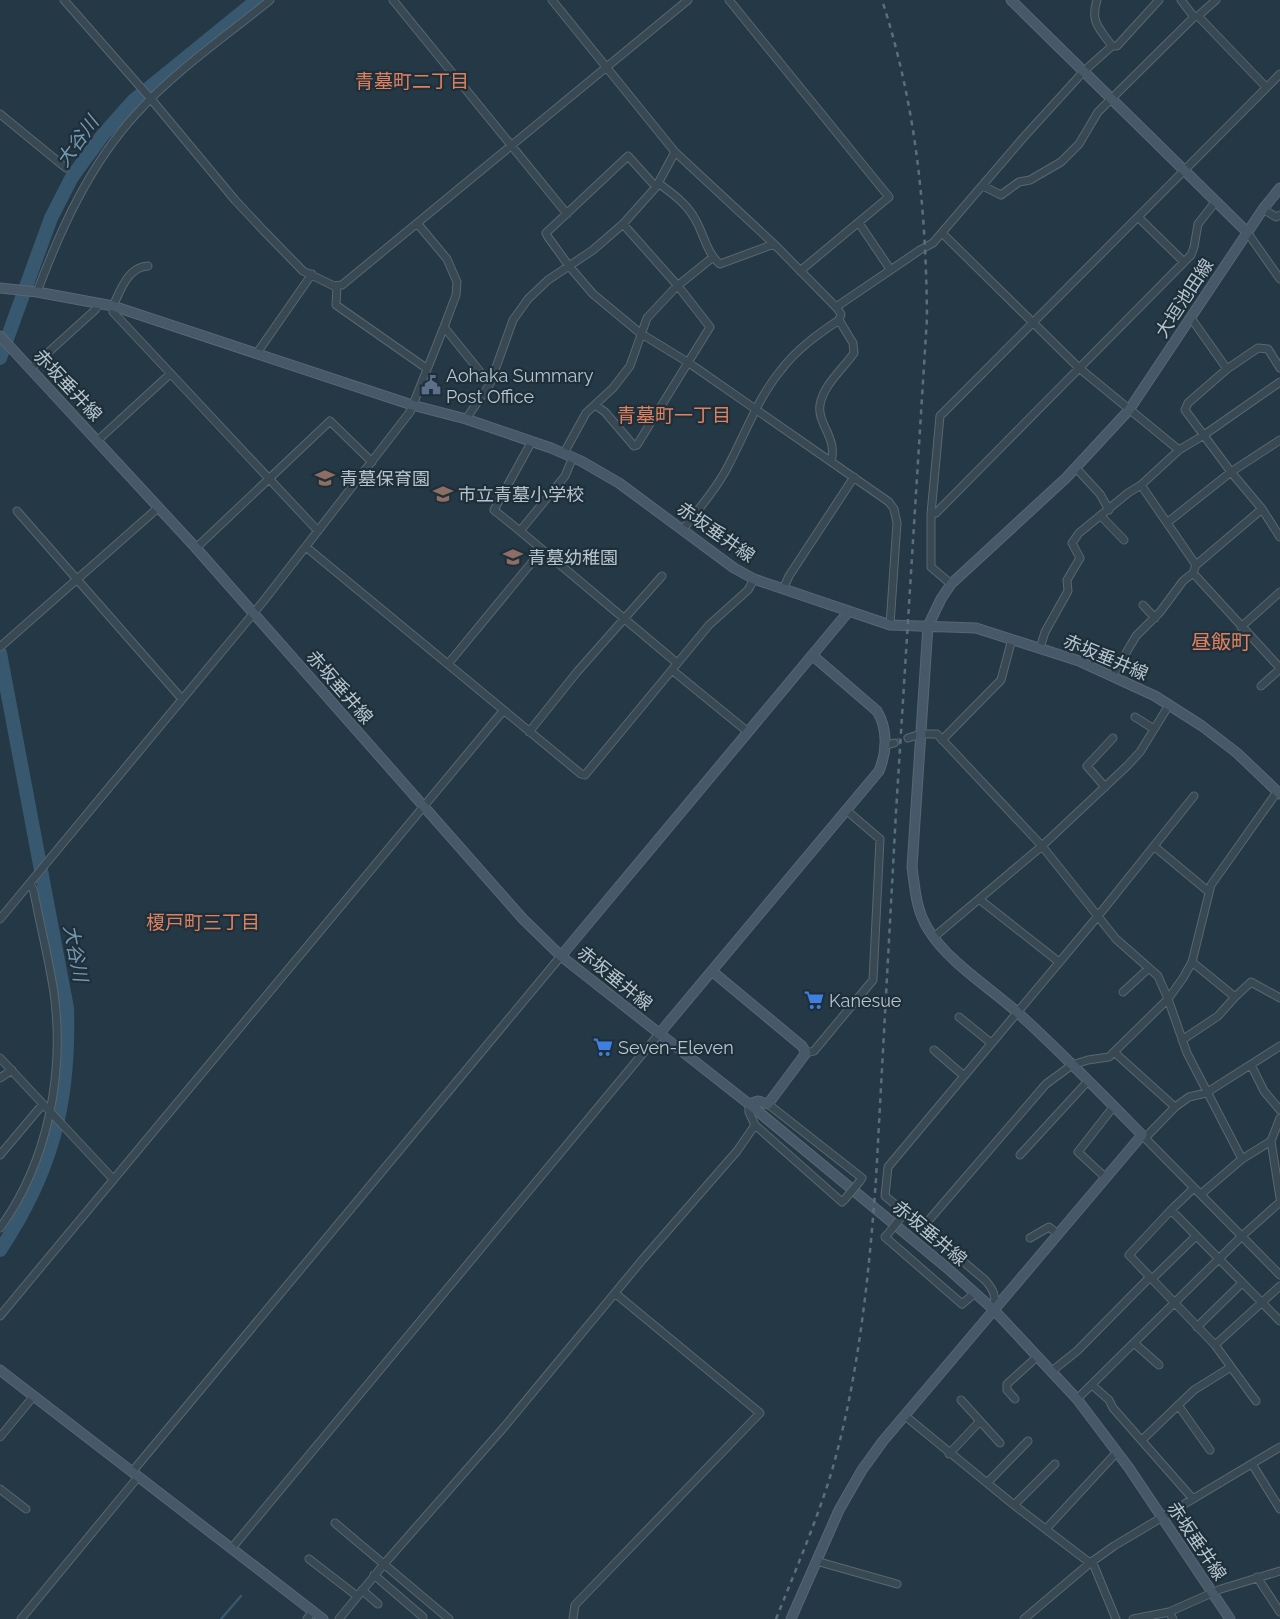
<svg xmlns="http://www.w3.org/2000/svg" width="1280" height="1619" viewBox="0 0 1280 1619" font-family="Raleway,'Noto Sans JP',sans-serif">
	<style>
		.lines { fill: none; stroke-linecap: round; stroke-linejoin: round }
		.stream { stroke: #37586e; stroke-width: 2.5 }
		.river { stroke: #37586e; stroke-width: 14 }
		.street-tunnel { stroke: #3a4d5a; stroke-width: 7; stroke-dasharray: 7 3.5; stroke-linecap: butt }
		.street-casing { stroke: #586772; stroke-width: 9 }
		.secondary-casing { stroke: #586772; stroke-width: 11 }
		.street { stroke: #394954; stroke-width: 7 }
		.secondary { stroke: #475968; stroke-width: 9 }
		.rail { stroke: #5b6e7c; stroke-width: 2.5; stroke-dasharray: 5 5; stroke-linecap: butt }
		.street-bridge-casing { stroke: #586772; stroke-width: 9; stroke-linecap: butt }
		.street-bridge { stroke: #394954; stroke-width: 7 }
		.labels { text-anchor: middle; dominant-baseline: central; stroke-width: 4.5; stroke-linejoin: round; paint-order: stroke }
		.street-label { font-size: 18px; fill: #b7c4ce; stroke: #1e2f3a }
		.poi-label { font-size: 18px; fill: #b7c4ce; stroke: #1e2f3a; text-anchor: start }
		.neighbourhood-label { font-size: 19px; fill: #e0805f; stroke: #1e2f3a }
		.water-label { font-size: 19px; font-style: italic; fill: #749bb4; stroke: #1e2f3a }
		.quarter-label { font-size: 20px; fill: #e0805f; stroke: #1e2f3a }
	</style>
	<rect width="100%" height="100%" fill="#243845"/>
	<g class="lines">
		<path class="stream" d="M221,1619L241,1596"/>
		<path class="river" d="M0,358L51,218L72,177L102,136L133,101L257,0
			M0,653L67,1008C70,1102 52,1172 0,1250"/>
		<path class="street-tunnel" d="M894,743L908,738"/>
		<defs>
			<path id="street" d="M64,0L151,99L235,200L263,230L303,271L334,286L342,285L688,0
				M393,0L567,214
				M552,0L675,152L774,244L836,307L841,314L839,320L853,343L854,353C843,369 823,385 820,405C817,424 838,438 831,461
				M729,0L889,197L800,271
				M1097,0C1090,22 1099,28 1112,46
				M1198,16L1216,0
				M1194,17L1198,16L1266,87
				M0,114L66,168
				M658,183C672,193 687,204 695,219C704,234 707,254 720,264L774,244
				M983,186L1001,195L1019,182L1030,180L1061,162L1079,144L1098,112L1194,17L1181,0
				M656,187L628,156L546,233L548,237L569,266L593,294L640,333L689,363L889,502L894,509L897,523L890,625
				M1263,209L1276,217L1280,215
				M1139,218L1184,262
				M859,223L890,269
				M1247,232L1280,279
				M943,234L1079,368L1179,450
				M148,266C128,267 121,289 113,306V312L318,531
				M337,286L336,305L426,368
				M37,292C61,228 90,164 137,113C176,70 225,37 270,0
				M836,307L920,250L933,243L1023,138L1084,71L1112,46H1117L1159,0
				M1191,318L1227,369
				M444,327L490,384
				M257,353L312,274
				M31,368L95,310L100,303
				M1280,368L1268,349L1258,348L1227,369L1188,403L1185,410L1231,472L1280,440
				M595,405L605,412L634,446L637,445L710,327L678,286L623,224
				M466,419L490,384L513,320L528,299L548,280L593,250L623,224L656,187L675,152
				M97,441L170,374
				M564,453L586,413L613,388L630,366L647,318L676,287L712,258
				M573,457L565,476L520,531L677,663
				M1076,468L1100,494L1109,510
				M17,511L182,699
				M931,514L936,513L1191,255L1194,247L1198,224L1216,201
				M1101,516L1124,540
				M1168,522L1231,472L1262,509L1280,537
				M683,529C698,510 714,492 726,470C744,437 757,399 781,370C797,349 818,334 839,320
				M520,531L494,510L532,441
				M306,547L581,774L585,775L709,625L748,590L754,579
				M196,548L330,421L372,462
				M1196,565L1262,509
				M1193,573L1280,668
				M951,584L931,567V514L940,416L1280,74
				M783,589L789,576L854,477
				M1143,605L1155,618
				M1241,627L1280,592
				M0,647L159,507
				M1040,648L1045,632L1068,591L1067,580L1080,558L1072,543L1079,533L1128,493L1141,485L1179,450L1204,435L1280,382
				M448,664L542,550
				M672,670L748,732
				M1113,675L1136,636L1160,612L1183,581L1193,573L1196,565L1141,485
				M1261,686L1280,669
				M1135,717L1154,729
				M529,732L577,672L662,576
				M908,738L921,734H937L1042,846L1116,939L1158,976L1168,999L1187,1053L1242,1159
				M942,740L1001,680L1012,639
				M884,746L894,743
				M1105,787L1087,766L1113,738
				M1155,847L1209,892
				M979,899L1059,962
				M0,919L262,603L410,412L444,327L456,295L457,282L447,259L417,223
				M934,937L1042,846L1127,766L1140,752L1169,705
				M1192,962L1235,997L1251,982L1280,998
				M1123,992L1149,968
				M959,1017L991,1043
				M1182,1040L1218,1016L1235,997
				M934,1050L964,1076
				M806,1053L814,1051L873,980L880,839L846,810
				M0,1058L113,1179
				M1251,1065L1264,1091L1280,1110
				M0,1078L12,1070
				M749,1104V1112L755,1125L842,1202L845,1199
				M768,1104L862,1178L860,1181
				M1175,1107L1114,1052L1168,999L1183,978L1192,962L1211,885L1277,792
				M1280,1118L1271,1141L1280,1198
				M1142,1135L1280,1275
				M1145,1138L1175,1107L1189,1097L1206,1093L1280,1046
				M0,1155L43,1104
				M1020,1155L1088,1081
				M1106,1178L1078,1152L1114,1106
				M1194,1188L1171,1210L1280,1321
				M1201,1194L1242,1159L1271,1141
				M923,1227L1046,1084L1072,1065L1088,1060L1109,1057L1114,1052
				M0,1228C48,1162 65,1073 54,993C49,959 40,925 34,892L30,883
				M887,1235L885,1237L962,1304L975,1293
				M1030,1238L1049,1227L1058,1234
				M1150,1277L1215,1345L1256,1401
				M1152,1279L1196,1236
				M994,1309C996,1296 994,1290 985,1280L885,1196L888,1167L1098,916L1194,796
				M0,1316L503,711
				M1197,1327L1242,1283
				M1134,1343L1159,1365
				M1215,1345L1280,1286
				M1052,1371L1077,1351L1150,1277L1129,1255L1171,1210
				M1092,1385L1109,1400L1113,1408L1193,1499
				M1015,1399L1007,1390V1384L1038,1356
				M1077,1399L1242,1236L1280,1202
				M961,1400L1000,1443
				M1178,1405L1210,1450
				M904,1415L1014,1505L1090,1563
				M0,1437L33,1397
				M1142,1440L1194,1390L1231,1367
				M949,1454L980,1421
				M1252,1464L1280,1509
				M132,1472L561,956
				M987,1483L1028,1441
				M0,1489L26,1509
				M1014,1505L1055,1464
				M335,1523L449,1619
				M1046,1529L1117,1452
				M231,1549L659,1034
				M309,1559L357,1596
				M816,1561L897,1584
				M1092,1561L1116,1619
				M374,1575L423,1617
				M1257,1577L1280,1612
				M362,1590L378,1604
				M1169,1612L1173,1619
				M21,1619L138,1477
				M307,1619L313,1611
				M339,1619L384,1564L505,1426L643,1259L737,1151L755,1125
				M573,1619L575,1605L760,1413L616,1294
				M1024,1619L1090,1563L1114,1546L1280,1447
				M1133,1619L1169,1612L1221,1589L1280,1571"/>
			<path id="secondary" d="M1011,0L1247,232
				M0,288L37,292L113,306L412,405L466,419L551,448L581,461L619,483L734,568L754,579L890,625L976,628L1079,661L1155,696L1202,726L1237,753L1280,794
				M0,336L196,548L523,919L561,956L749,1104L946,1267L994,1310L1077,1399L1129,1468L1230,1619
				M561,956L849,611
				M713,972L802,1046L806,1053L768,1104L758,1101L749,1104
				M659,1034L879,771C887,752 888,729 877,711L812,655
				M0,1370L323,1619
				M791,1619L839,1510L862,1470L883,1441L1142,1135C1101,1093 1060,1051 1017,1012C989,987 947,961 928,929C916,910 915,889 912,867L928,626L941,599L951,584L1066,478L1129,410L1263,209L1280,188"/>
		</defs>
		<use href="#street" class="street-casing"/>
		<use href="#secondary" class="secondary-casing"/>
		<use href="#street" class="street"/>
		<use href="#secondary" class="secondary"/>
		<path class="rail" d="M776,1619C796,1569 818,1518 833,1467C859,1374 869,1275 876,1179L896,812L927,318C926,208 916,105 882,0"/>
		<defs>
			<path id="street-bridge" d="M845,1199L860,1181
				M887,1235L903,1215"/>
		</defs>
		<use href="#street-bridge" class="street-bridge-casing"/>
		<use href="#street-bridge" class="street-bridge"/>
	</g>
	<defs>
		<symbol id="civic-bare" viewBox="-9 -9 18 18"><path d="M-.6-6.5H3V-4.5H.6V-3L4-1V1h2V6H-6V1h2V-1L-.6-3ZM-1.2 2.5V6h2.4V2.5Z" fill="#5c6f8a" stroke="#1e2f3a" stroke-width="2.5" paint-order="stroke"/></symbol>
		<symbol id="school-bare" viewBox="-9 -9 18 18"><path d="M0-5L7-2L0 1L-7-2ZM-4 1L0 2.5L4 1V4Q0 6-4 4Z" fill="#8d6e63" stroke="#1e2f3a" stroke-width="2.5" paint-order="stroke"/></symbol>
		<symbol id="supermarket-bare" viewBox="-9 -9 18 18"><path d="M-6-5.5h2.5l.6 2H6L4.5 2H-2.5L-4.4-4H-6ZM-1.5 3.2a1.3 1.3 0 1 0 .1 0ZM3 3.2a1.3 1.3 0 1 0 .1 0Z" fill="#3f7fe0" stroke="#1e2f3a" stroke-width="2.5" paint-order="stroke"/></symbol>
	</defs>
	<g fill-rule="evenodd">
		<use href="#civic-bare" x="417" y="371" width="28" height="28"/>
		<use href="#school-bare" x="311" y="464" width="28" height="28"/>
		<use href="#school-bare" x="429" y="480" width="28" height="28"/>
		<use href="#school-bare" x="499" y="543" width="28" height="28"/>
		<use href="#supermarket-bare" x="800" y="986" width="28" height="28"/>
		<use href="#supermarket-bare" x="589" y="1033" width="28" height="28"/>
	</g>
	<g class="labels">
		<g class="street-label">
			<text transform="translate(1184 298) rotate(-57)">大垣池田線</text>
			<text transform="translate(68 385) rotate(47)">赤坂垂井線</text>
			<text transform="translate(716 532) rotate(35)">赤坂垂井線</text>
			<text transform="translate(1106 657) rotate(23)">赤坂垂井線</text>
			<text transform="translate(340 687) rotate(49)">赤坂垂井線</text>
			<text transform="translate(615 978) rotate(39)">赤坂垂井線</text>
			<text transform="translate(930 1233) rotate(40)">赤坂垂井線</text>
			<text transform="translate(1197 1541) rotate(56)">赤坂垂井線</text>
		</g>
		<g class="poi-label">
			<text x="446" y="375">Aohaka Summary<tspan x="446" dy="21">Post Office</tspan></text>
			<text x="340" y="478">青墓保育園</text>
			<text x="458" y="494">市立青墓小学校</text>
			<text x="528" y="557">青墓幼稚園</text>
			<text x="829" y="1000">Kanesue</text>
			<text x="618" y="1047">Seven-Eleven</text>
		</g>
		<g class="neighbourhood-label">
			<text x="412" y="81">青墓町二丁目</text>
			<text x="674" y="415">青墓町一丁目</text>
			<text x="203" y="922">榎戸町三丁目</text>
		</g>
		<g class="water-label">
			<text transform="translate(77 141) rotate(-54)">大谷川</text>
			<text transform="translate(76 953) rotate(79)">大谷川</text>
		</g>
		<g class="quarter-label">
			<text x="1221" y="642">昼飯町</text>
		</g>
	</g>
</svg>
